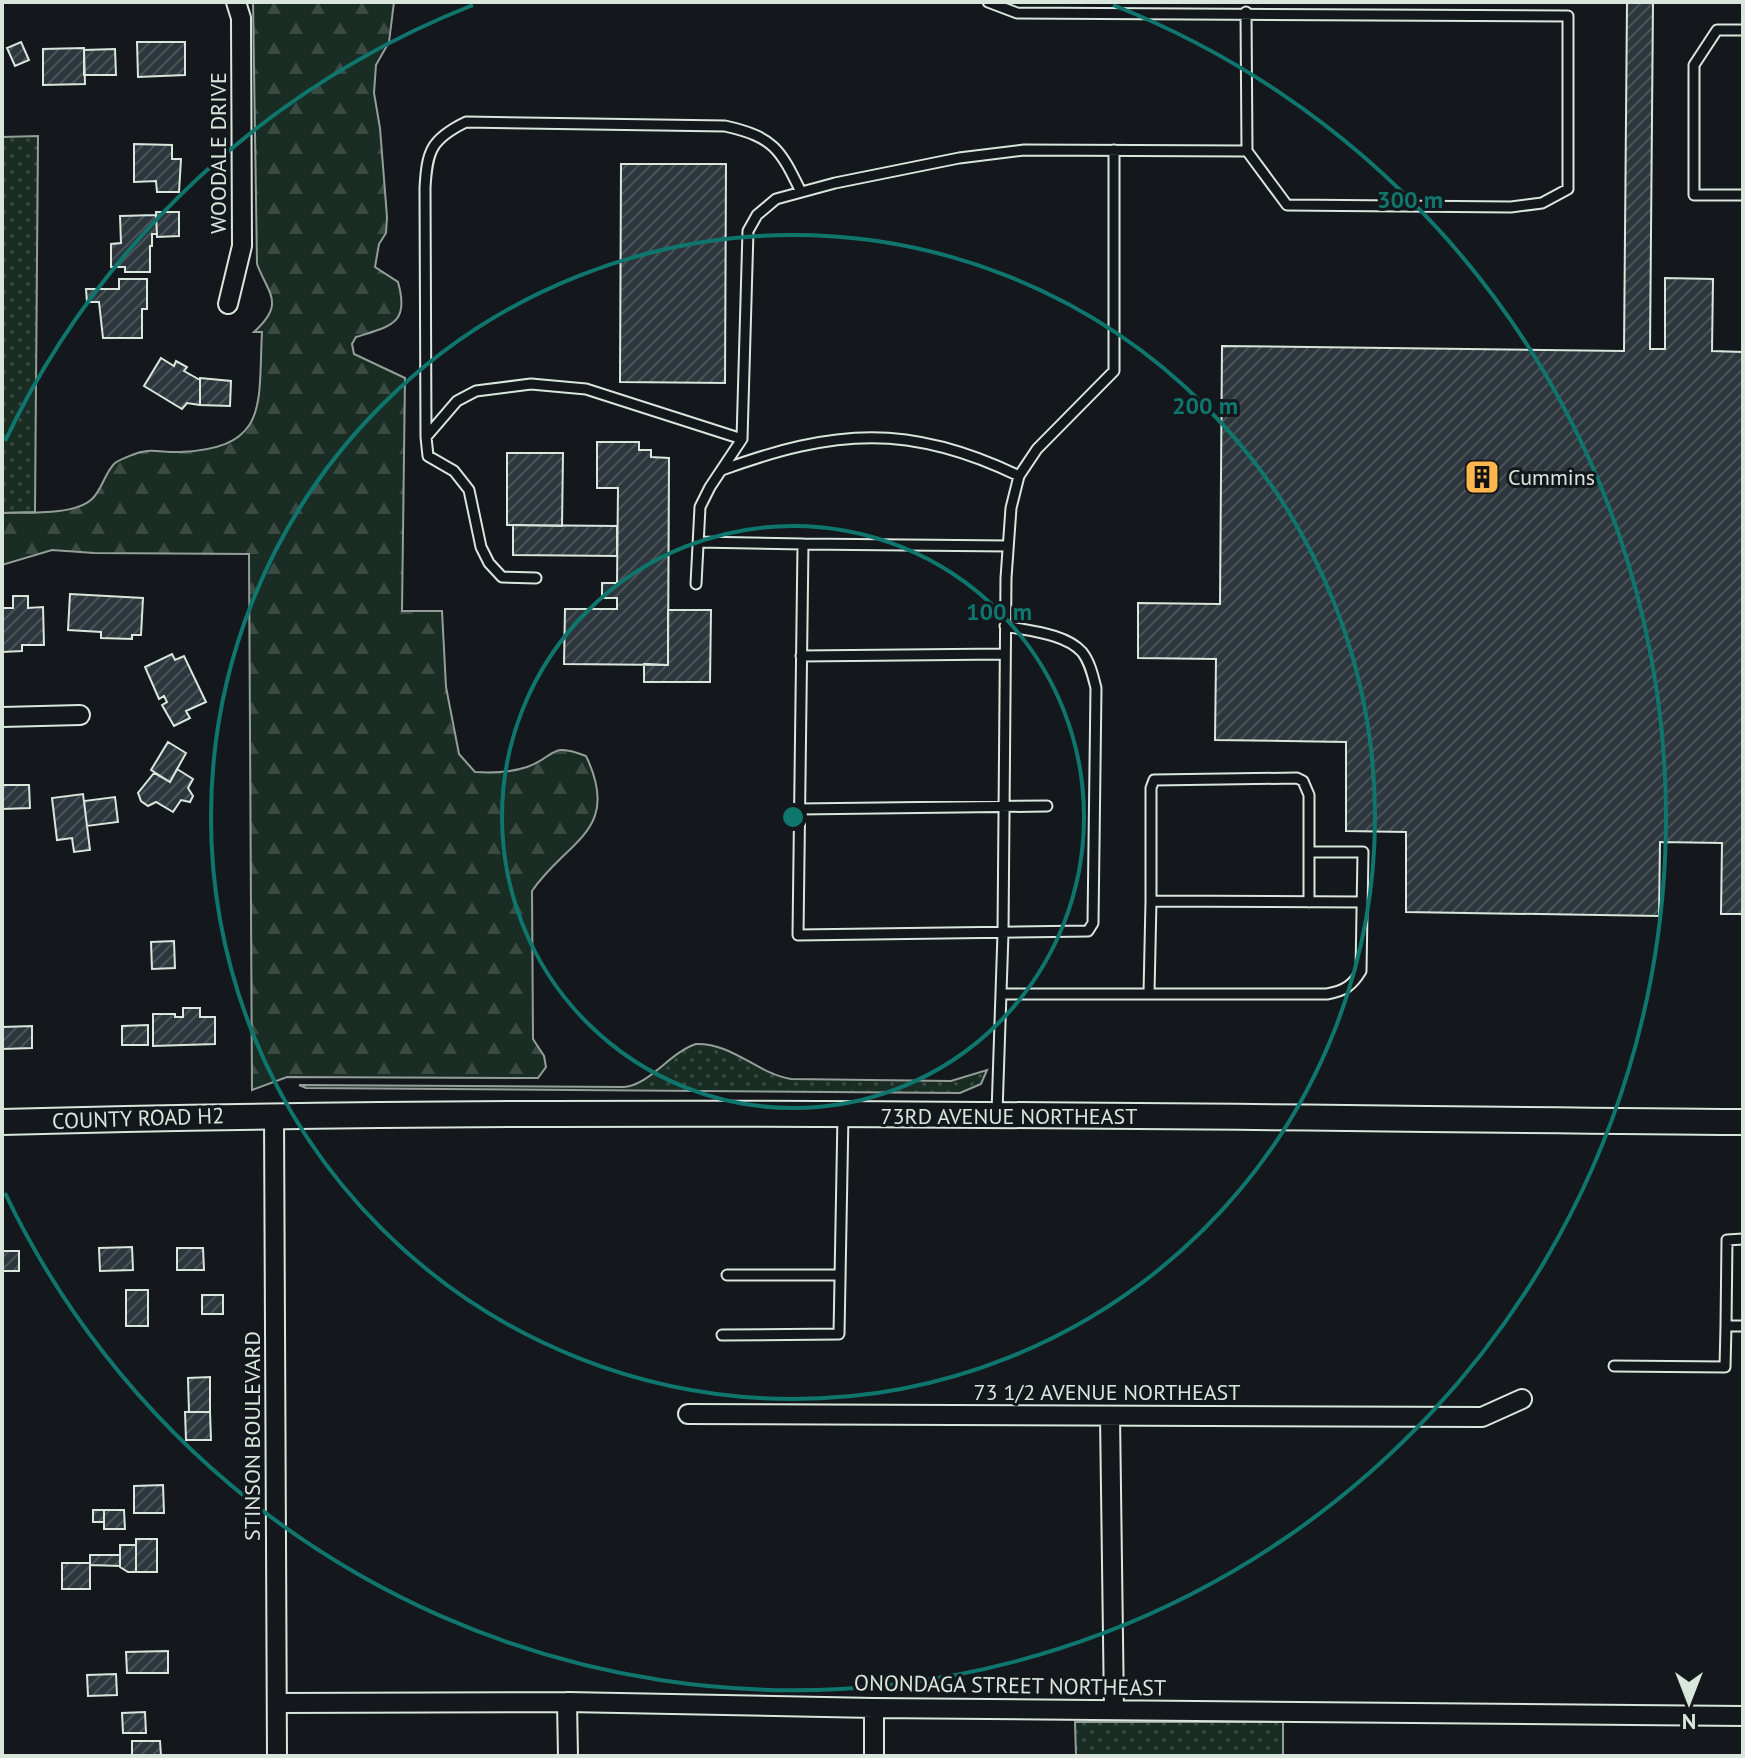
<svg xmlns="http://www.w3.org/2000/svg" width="1745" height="1758" viewBox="0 0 1745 1758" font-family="'PT Sans',sans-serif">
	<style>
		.grass { fill: url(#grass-dots); stroke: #939e99; stroke-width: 2 }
		.forest { fill: url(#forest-firs); stroke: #939e99; stroke-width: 2 }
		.building { fill: url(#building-hatch); stroke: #d8e6dc; stroke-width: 2 }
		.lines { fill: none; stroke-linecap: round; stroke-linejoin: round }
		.lane-casing { stroke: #d8e6dc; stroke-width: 13 }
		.street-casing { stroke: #d8e6dc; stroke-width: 22 }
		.secondary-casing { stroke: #d8e6dc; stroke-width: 28 }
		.lane { stroke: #14181c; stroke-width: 9 }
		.street { stroke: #14181c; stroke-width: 18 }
		.secondary { stroke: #14181c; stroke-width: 24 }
		.ring { fill: none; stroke: #0f766e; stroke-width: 4 }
		.labels { text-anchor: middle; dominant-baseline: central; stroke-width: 6; stroke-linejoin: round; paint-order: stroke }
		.street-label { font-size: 22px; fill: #d8e6dc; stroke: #14181c }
		.poi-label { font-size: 22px; fill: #d8e6dc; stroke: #14181c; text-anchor: start }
		.centre { fill: #0f766e; stroke: #14181c; stroke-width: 4 }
		.ring-label { font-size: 24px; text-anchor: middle; font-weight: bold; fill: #0f766e; stroke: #14181c; stroke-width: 6; stroke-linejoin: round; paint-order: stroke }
	</style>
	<defs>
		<pattern id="grass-dots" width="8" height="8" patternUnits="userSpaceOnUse" patternTransform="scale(2)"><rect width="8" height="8" fill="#1a2d24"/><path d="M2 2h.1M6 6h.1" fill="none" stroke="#3b4b43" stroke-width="1.8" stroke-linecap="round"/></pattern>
		<pattern id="forest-firs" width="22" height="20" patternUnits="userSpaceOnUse" patternTransform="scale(2)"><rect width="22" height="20" fill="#1a2d24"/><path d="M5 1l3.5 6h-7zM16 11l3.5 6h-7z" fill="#3b4b43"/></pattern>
		<pattern id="building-hatch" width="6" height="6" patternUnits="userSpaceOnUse" patternTransform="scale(2)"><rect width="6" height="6" fill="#2c363c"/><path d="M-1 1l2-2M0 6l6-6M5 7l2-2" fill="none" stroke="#4a5358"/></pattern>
	</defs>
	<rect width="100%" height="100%" fill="#14181c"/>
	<path class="grass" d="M38,136L35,512L2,513V137Z
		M696,1044C733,1043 756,1073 791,1079L951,1081L987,1070L981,1084L960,1093L306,1088L299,1085L624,1087C651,1084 669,1053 696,1044Z
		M1075,1722H1283V1756H1076Z"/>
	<path class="forest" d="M253,2H394L389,42L376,65L374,93L380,128L387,217L386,233L379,244L375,267L398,282C410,324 391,326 356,337L352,344L354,354L405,378L402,611H442L446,687L459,754L475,772C492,773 509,773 527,767C556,757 549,741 586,756C622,831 567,840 532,891L533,1039L544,1056L546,1067L538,1078L287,1077L252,1090L249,554L94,553L52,550L2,565V513C26,512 74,516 92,499C102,490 105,472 115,463C119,460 127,457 132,455C149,447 162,453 180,452C270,448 258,404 262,332H254C286,303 268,294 257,264Z"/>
	<path class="building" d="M1627,2H1653L1650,349H1665V278L1713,279L1712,351L1743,352V914H1721L1722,843L1660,842L1659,916L1406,912V832L1346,831V742L1215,740L1216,659L1138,658V603L1220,604L1222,346L1624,351Z
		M21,42L29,60L15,66L7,48Z
		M137,42H185V75L138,77Z
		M84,48L85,84L43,85V49Z
		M115,49L116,75H84V50Z
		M134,144L172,145V159H181L179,192H157L156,181L134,182Z
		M621,164H726L725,383L620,382Z
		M156,212H179V236L157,237Z
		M156,215L157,234H152V246H150V272H125V267H111V244L121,243L120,216Z
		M119,279H147V309H142V338H103L99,302H87L86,289H119Z
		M161,358L174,366L176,361L187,367L184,371L200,380V405L187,403L182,409L144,386Z
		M200,378L231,381L230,406L200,405Z
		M597,442H639V450H651V457L669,458L668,665L564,664L565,609H617V598H602V583H617L618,488H597Z
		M507,453H563L562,526L507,525Z
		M513,525L617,526V556L513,555Z
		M70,594L143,598L141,635H132V639L101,638V632L68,630Z
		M13,596H28V608L43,607L44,645H22V651L2,652V608H13Z
		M668,610H711L710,682H644V664L668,665Z
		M172,654L175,660L184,656L206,702L186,711L190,718L174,726L162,705L167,702L164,696L159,699L145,667Z
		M168,742L186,753L170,782L151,770Z
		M177,769L193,779L188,788L193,796L190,802L181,800L173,812L156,802L148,806L141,801L138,793L154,773L170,782Z
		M2,785H29L30,808L2,809Z
		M83,794L90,850L74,852L72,838L57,840L52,798Z
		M115,797L118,822L87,826L84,801Z
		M174,941L175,968L152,969L151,942Z
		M183,1008H200V1017H215V1044L153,1046V1014H175V1017H183Z
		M148,1025V1045H122V1026Z
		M32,1026V1048L2,1049V1027Z
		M132,1247L133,1270L100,1271L99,1248Z
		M177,1248H203L204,1270H177Z
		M2,1251H19V1271H2Z
		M126,1290H148V1326H126Z
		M202,1295H223V1314H202Z
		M210,1377V1412H189L188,1378Z
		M185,1412H210L211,1440H186Z
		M163,1485L164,1513H134V1486Z
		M93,1510H104V1522H93Z
		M104,1510H124L125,1529H104Z
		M136,1539H157V1572H136Z
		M120,1545H136V1572H128L120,1567Z
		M90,1555H120V1566L90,1565Z
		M62,1563H90V1589H62Z
		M168,1651V1673H127L126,1652Z
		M116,1674L117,1695L88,1696L87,1675Z
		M145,1712L146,1733H123L122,1713Z
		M132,1741H160L161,1756H132Z"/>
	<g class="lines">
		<defs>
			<path id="lane" d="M1246,12L1247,151
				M1743,30H1717L1694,65V195H1743
				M426,437L457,401L476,391L531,384L586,389L742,439
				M722,470C834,429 910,423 1019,476
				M698,542L803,544L798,935L1088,931L1093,923L1096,688C1093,676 1090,662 1082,652C1065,633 1028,631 1005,626
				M803,544L1008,546
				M536,578L502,577L489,563L481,547L469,490L454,471L428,456L426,437L425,188C427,151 431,139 466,122L725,126C774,137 780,149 801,192
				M696,584L700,507L710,487L742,439L748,231L757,215L776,199L835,183L959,158L1024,150L1247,151L1287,205L1511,207L1542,203L1568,189V16L1017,13L988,2
				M801,656L1004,654
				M799,809L1047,806
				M1309,902V795L1303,781L1297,778L1154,780L1151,788V901L1362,902
				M1149,993L1151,901
				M1001,994H1327C1344,991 1352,986 1361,971L1363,852H1309
				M997,1113L1003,933L1006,578L1011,508L1019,476L1037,449L1114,371V150
				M727,1275H840
				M1726,1326L1727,1240L1743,1239
				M722,1335L839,1334L843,1115
				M1614,1366L1725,1367L1726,1326H1743"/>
			<path id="street" d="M228,304L242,246L241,18L236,2
				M2,717L80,715
				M274,1115L277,1756
				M688,1414L1482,1417L1522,1399
				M1110,1416L1114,1710
				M567,1702L568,1756
				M277,1703L567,1702L874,1708L1743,1716
				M874,1756V1708"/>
			<path id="secondary" d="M2,1122C582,1106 1163,1117 1743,1122"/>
		</defs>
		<use href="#lane" class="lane-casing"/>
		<use href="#street" class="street-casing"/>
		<use href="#secondary" class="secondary-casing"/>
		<use href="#lane" class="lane"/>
		<use href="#street" class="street"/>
		<use href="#secondary" class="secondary"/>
	</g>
	<g class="ring">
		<circle cx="793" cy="817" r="291"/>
		<circle cx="793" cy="817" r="582"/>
		<path d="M5 441A873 873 0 0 1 473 5M1113 5A873 873 0 1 1 5 1193"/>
	</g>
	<defs>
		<symbol id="building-square" viewBox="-11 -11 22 22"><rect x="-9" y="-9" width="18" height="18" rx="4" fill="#ffb74d" stroke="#14181c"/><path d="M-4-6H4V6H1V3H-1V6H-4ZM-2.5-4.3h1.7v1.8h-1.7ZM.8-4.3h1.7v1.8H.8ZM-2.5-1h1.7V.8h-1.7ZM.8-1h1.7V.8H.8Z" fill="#111"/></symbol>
	</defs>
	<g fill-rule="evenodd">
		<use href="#building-square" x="1462" y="457" width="40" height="40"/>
	</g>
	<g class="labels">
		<g class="street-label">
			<text transform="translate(218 153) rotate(-90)">WOODALE DRIVE</text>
			<text x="1009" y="1116">73RD AVENUE NORTHEAST</text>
			<text transform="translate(138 1118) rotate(-2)">COUNTY ROAD H2</text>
			<text x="1107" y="1392">73 1/2 AVENUE NORTHEAST</text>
			<text transform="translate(252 1436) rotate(-90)">STINSON BOULEVARD</text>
			<text transform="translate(1010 1685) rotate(1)">ONONDAGA STREET NORTHEAST</text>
		</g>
		<g class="poi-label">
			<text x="1508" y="477">Cummins</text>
		</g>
	</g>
	<circle cx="793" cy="817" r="12" class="centre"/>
	<g class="ring-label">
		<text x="1410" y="208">300 m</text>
		<text x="1205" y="414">200 m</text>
		<text x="999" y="620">100 m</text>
	</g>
	<rect width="1745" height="1758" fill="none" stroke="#d8e6dc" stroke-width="8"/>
	<g transform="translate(1689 1702) rotate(180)" stroke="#14181c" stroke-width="6" paint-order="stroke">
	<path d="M0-6L14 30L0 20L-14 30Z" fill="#d8e6dc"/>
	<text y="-12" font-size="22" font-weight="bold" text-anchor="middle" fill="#d8e6dc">N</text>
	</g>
</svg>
